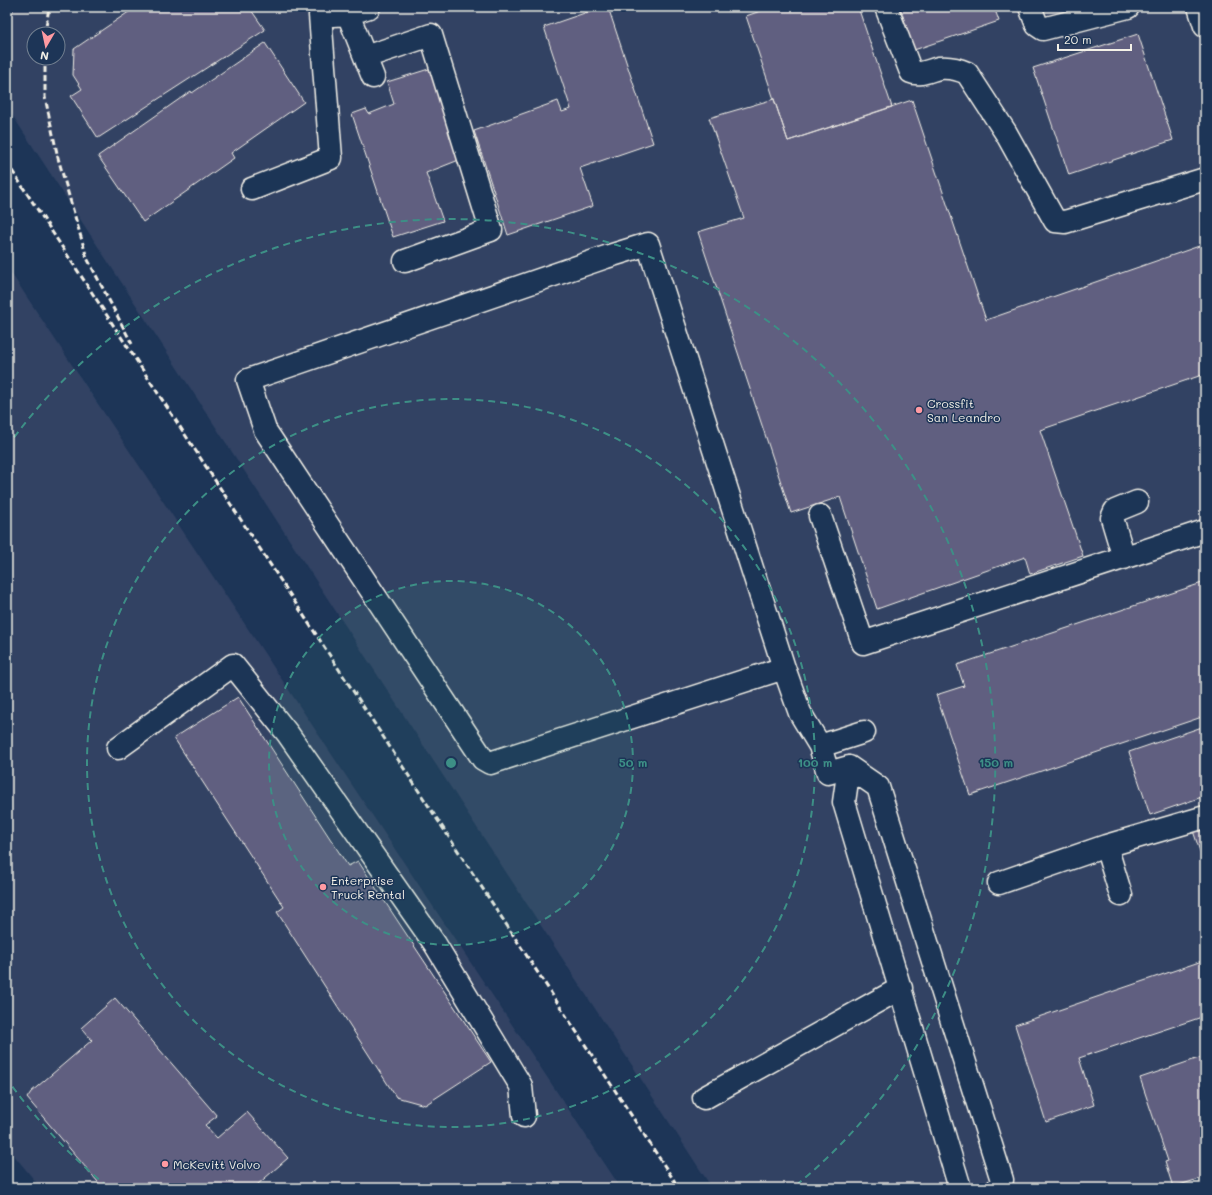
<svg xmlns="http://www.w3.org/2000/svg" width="1212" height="1195" viewBox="0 0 1212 1195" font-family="Mali,sans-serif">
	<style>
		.built { fill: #314263; fill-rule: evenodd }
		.building { fill: #615f80; stroke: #f4f1e8 }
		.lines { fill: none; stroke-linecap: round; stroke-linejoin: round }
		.minor-casing { stroke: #f4f1e8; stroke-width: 25 }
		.minor { stroke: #1d3557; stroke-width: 22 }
		.rail { stroke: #f4f1e8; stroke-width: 3; stroke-dasharray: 6 3; stroke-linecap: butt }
		.ring { fill: none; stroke: #3d8f86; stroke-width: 2; stroke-dasharray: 7 5 }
		.poi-dot { fill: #ff9aa2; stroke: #1d3557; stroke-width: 1.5 }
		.labels { text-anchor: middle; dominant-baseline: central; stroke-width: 3; stroke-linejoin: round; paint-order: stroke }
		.poi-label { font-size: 12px; fill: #f4f1e8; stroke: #1d3557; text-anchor: start }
		.centre { fill: #3d8f86; stroke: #1d3557; stroke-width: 2 }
		.ring-label { font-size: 12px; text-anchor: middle; font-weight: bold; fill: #3d8f86; stroke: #1d3557; stroke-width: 3; stroke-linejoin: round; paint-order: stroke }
	</style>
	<rect width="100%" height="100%" fill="#1d3557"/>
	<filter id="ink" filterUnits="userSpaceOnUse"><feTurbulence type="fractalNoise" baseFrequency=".025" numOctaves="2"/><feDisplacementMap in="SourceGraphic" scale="8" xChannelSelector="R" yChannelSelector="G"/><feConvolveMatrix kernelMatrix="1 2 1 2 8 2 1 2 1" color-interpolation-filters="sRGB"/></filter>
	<g filter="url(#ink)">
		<path class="built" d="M7,7H1205V1179L1176,1188H712L7,107ZM34,34H58V58H34Z
			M7,267L78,374L621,1188H41L7,1147Z"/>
		<path class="building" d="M7,7H14L12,12L7,15Z
			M136,7H249L265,30L98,138L71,96L82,89L73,75L74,49Z
			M602,7H608L653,143L580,168L593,206L508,235L474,131L558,101L562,112L571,109L544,27Z
			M772,7H858L892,107L788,141L746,16Z
			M900,7H994L999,21L914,50Z
			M1138,34L1173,140L1069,175L1033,68Z
			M265,43L304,102L231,153L234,158L143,222L98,156L191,91L192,93Z
			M432,68L464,158L426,173L443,221L393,237L352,114L366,109L369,114L394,104L387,82Z
			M774,99L788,141L912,100L986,320L1205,244V374L1040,430L1083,556L1030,574L1025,557L877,609L840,497L791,513L698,232L744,218L709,118Z
			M1205,582V716L970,795L936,695L964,686L957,665Z
			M238,697L348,866L358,861L491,1062L425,1105L396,1097L277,912L284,907L174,738Z
			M1205,726V796L1150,815L1129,752Z
			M1205,820V866L1191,825Z
			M1205,960V1016L1079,1058L1094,1105L1046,1122L1015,1025Z
			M115,998L217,1116L205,1125L217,1138L247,1112L288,1158L257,1185L260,1188H103L27,1098L31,1092L92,1040L81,1028Z
			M1205,1056V1177L1173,1187L1165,1162L1168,1161L1140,1078Z"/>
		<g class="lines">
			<defs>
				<path id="minor" d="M886,7L911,72C920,76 930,70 939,68C949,67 958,69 967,73L1006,133L1055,221L1065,222L1205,179
					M1030,7L1037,25L1043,29L1128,7
					M1199,7L1205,26
					M348,14L373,77
					M333,15L348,14L369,7
					M365,57L431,35L491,230L405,261
					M252,189L331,158L320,15
					M820,516L863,643L1205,531
					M1124,558L1112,518L1115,511L1137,502
					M784,668L490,763L483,759L265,430L248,380L606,257L648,244L784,668L800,713L820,746
					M118,748L233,665L288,734L435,944L521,1086L524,1116
					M849,767L828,773L820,746L864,732
					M1106,846L1121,895
					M999,883L1106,846L1205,817
					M704,1098L901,988
					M960,1188L844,802L849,767L878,787L1002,1180L998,1188"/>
			</defs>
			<use href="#minor" class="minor-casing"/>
			<use href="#minor" class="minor"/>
			<path class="rail" d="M45,34L49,7
				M45,58V97L58,158L87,258L132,344
				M7,163L679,1188"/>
		</g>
	</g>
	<circle cx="451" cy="763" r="182" fill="#3d8f86" fill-opacity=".12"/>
	<g class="ring">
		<circle cx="451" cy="763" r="182"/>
		<circle cx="451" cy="763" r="364"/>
		<path d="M108 1187A545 545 0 0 1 7 1079M7 447A545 545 0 1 1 794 1187"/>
	</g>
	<g class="poi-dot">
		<circle cx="919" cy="410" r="4"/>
		<circle cx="323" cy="887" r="4"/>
		<circle cx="165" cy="1164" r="4"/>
	</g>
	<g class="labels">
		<g class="poi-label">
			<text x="927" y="403">Crossfit<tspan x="927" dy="14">San Leandro</tspan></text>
			<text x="331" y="880">Enterprise<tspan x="331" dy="14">Truck Rental</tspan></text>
			<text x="173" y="1164">McKevitt Volvo</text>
		</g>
	</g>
	<circle cx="451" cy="763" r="6" class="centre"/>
	<g class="ring-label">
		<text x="633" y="767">50 m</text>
		<text x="815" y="767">100 m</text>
		<text x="996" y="767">150 m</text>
	</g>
	<rect width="1212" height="1195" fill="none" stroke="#1d3557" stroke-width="24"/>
	<rect x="12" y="12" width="1188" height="1171" fill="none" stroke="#f4f1e8" stroke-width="1.5" filter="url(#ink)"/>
	<g transform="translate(46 46) rotate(189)"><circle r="19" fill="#1d3557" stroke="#738091"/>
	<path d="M0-3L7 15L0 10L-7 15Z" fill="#ff9aa2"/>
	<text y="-6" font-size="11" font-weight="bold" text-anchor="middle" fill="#f4f1e8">N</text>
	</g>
	<path d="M1058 44v6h73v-6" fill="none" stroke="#f4f1e8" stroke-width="2"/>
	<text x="1064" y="44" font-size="12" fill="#f4f1e8" stroke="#1d3557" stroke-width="3" paint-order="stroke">20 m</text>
</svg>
